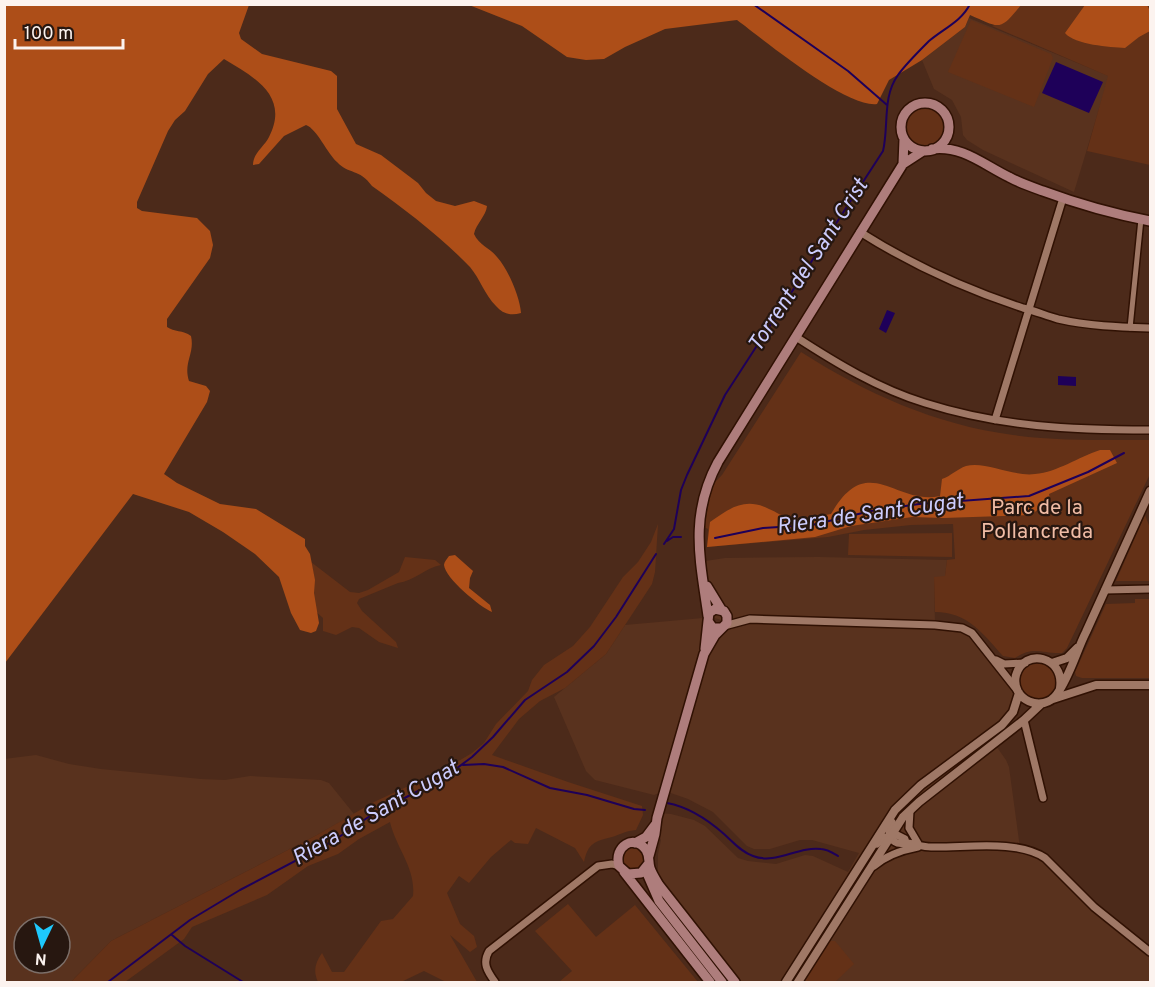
<svg xmlns="http://www.w3.org/2000/svg" width="1155" height="987" viewBox="0 0 1155 987" font-family="Overpass,sans-serif">
	<style>
		.built { fill: #59321e; fill-rule: evenodd }
		.green { fill: #643117 }
		.forest { fill: #ad4e18 }
		.water { fill: #1e0059 }
		.lines { fill: none; stroke-linecap: round; stroke-linejoin: round }
		.stream { stroke: #1e0059; stroke-width: 2 }
		.pedestrian-casing { stroke: #301103; stroke-width: 8 }
		.minor-casing { stroke: #301103; stroke-width: 10 }
		.tertiary-casing { stroke: #301103; stroke-width: 11 }
		.secondary-casing { stroke: #301103; stroke-width: 12 }
		.pedestrian { stroke: #9f7866; stroke-width: 5 }
		.minor { stroke: #9f7866; stroke-width: 7 }
		.tertiary { stroke: #9f7866; stroke-width: 8 }
		.secondary { stroke: #ae7d7c; stroke-width: 9 }
		.labels { text-anchor: middle; dominant-baseline: central; stroke-width: 4.5; stroke-linejoin: round; paint-order: stroke }
		.park-label { font-size: 21px; fill: #f0bca5; stroke: #271710 }
		.water-label { font-size: 22px; font-style: italic; fill: #ccccfd; stroke: #271710 }
	</style>
	<rect width="100%" height="100%" fill="#4c2a1a"/>
	<path class="built" d="M969,18L1109,76L1074,192L983,150L967,140L963,135L961,117L952,100L934,89L922,60L965,27Z
		M818,557L947,560L945,577H934L935,625L972,633L1017,690V702L989,736L1006,760L1009,767L1020,848L1037,852L1076,890L1150,952V982H735L658,875V854L661,840L655,825L659,813L671,814L694,820L705,826L738,858L748,861L776,864L805,855L813,856L848,872L859,853L812,840H800L770,849H754L747,846L713,812L688,799L665,791L654,795L595,780L586,771L554,697L606,654L625,625L703,618L708,621L712,629L728,622L708,616L699,562L725,558Z
		M36,755L69,764L101,769L201,779L225,780L250,776L321,780L329,783L354,814L317,835L111,941L71,982H5L4,759ZM24,927H60V963H24Z"/>
	<path class="green" d="M985,5H1150V165L1087,151L1108,76L992,26L1001,23Z
		M971,20L1051,54L1053,58L1034,107L948,72Z
		M906 126a19 19 0 1 1 38 0a19 19 0 1 1-38 0Z
		M801,352C865,393 936,425 1013,435C1058,441 1105,440 1150,440V474L1067,648L1062,653C1042,654 1034,645 1015,658L1003,656C983,634 968,612 935,612L934,577L945,576L947,560L955,559L953,524L911,525L864,530L828,537L707,547L708,529L704,527L712,485L722,475Z
		M1145,515L1150,528V581H1116Z
		M658,524L655,572L652,584L606,654L565,688L540,701L519,719L492,755L568,782L642,806L643,815L636,830C626,831 621,834 612,837C595,841 588,843 584,862L575,848L536,828L528,844L515,843L511,840L491,857L469,883L459,876L447,893L460,924L474,936L477,947L470,952L450,935L477,982H446L424,971L401,982H318C313,971 315,963 322,953L332,972H344L381,921L393,919L413,896C416,868 396,848 390,822L359,839L338,854L308,866L267,895L192,927L184,939L125,982H71L111,941L317,835L374,802L447,768L472,753L484,743L496,724L528,691L532,680L544,665L573,646L590,627L623,577L638,562L651,542Z
		M952,533V557L848,555L849,534Z
		M405,557L435,560L441,565C425,568 414,581 398,583L359,599L357,603L362,611L396,642L398,648L379,642L359,628L352,627L336,635L323,631V618L313,609L314,577L311,562L350,592L359,593L368,590L399,572Z
		M1135,599H1150V678H1082L1076,676L1075,672L1106,604L1135,603Z
		M1020 681a18 18 0 1 1 36 0a18 18 0 1 1-36 0Z
		M622 858a11 11 0 1 1 22 0a11 11 0 1 1-22 0Z
		M568,904L596,937L635,905L698,982H559L572,971L535,931Z
		M830,941H835L854,964L835,982H804Z"/>
	<path class="forest" d="M5,4L249,5L239,33L241,39L262,54L331,71L337,76V109L356,144L381,155L418,183L426,193L436,201L455,206L474,201L487,206C486,216 476,224 474,234C479,245 490,248 497,257C508,269 520,297 521,313C511,316 503,314 496,306C485,295 480,279 470,267C441,237 406,210 372,186C359,168 349,175 337,162C327,153 317,129 306,125L284,136L259,164L253,165C253,153 264,147 269,137C290,96 254,77 224,59L208,74L185,111L175,120L168,131L137,202V208L142,211L197,218L210,231L213,245L210,258L167,319V327C174,332 183,330 191,336C195,354 183,362 189,381L206,386L210,391L207,402L164,474L177,483L220,504L256,509L305,539V546L310,554L315,580L314,593L319,623L316,631L311,633L300,630L291,613L279,577L255,554L223,532L189,512L133,494L5,663Z
		M469,5L1021,4V5C999,32 1000,28 970,15L965,27L922,60L889,80L877,104C846,108 764,40 737,20L665,29L625,47L604,59L586,60L567,57L522,26Z
		M1085,5H1147L1150,11V31L1139,37L1125,48C1110,47 1075,45 1065,33Z
		M1100,450H1110L1117,463L1049,494L1050,500L1031,515L943,518L912,517L851,526L815,537L707,547L710,522C730,508 745,497 769,509C777,512 782,517 790,518C805,521 817,517 831,514C868,450 895,506 940,496L942,479C951,476 957,469 966,466C986,461 1013,477 1035,474C1058,472 1078,457 1100,450Z
		M455,555L473,571L470,578L469,588L490,605L492,612C480,607 445,578 444,565C444,562 447,559 449,556Z"/>
	<path class="water" d="M1056,62L1103,82L1089,113L1042,93Z
		M887,310L895,313L886,333L879,329Z
		M1058,376L1076,377V386L1058,385Z"/>
	<g class="lines">
		<path class="stream" d="M753,4L848,71L887,105
			M715,538L763,528L812,525L871,511L919,504L1029,496L1088,472L1124,453
			M667,541L673,537H681
			M664,544L674,529L681,490L687,475L725,395L883,151C889,126 882,97 898,75C905,65 921,49 929,41C943,29 962,21 970,4
			M463,765L484,764L503,767L550,788L587,795L634,809L645,810
			M667,803C689,807 707,819 724,834C733,842 741,852 753,856C776,865 798,846 821,849C827,849 833,853 838,856
			M172,935L185,946L243,982
			M108,982L190,920L240,890L333,841L370,816L445,777L472,757L493,737L525,700L567,672L594,646L616,617L656,554"/>
		<defs>
			<path id="pedestrian" d="M1130,328L1141,219"/>
			<path id="minor" d="M860,232C912,265 965,289 1023,308C1035,311 1047,316 1058,319C1088,326 1120,327 1150,328
				M796,337C836,363 879,389 925,403C1001,427 1072,430 1150,430
				M995,420L1063,198
				M1105,590L1150,589
				M724,626L750,619L935,625L962,628L972,633L1017,690
				M996,660L1004,664L1025,663
				M1024,720L1043,798
				M910,811L909,828L919,845
				M892,822C888,828 888,838 895,842C899,845 904,843 908,843C916,844 923,847 931,847C965,848 1017,839 1045,858L1094,907L1150,952
				M877,844L883,838L895,834L905,839L906,842
				M874,866C887,855 902,850 918,847
				M495,982C487,971 482,963 489,951L598,866L612,864L619,866"/>
			<path id="tertiary" d="M1052,663L1067,658L1077,648
				M1060,688C1065,656 1024,647 1016,675C1010,700 1043,714 1057,694C1070,676 1076,652 1086,632C1107,585 1129,538 1150,491
				M1053,699L1096,685H1150
				M786,982L895,810L921,785L1002,725L1013,712L1019,693
				M798,982L903,817L919,802L1024,720L1041,704"/>
			<path id="secondary" d="M901 127a24 24 0 1 1 48 0a24 24 0 1 1-48 0Z
				M932,149C962,145 984,165 1009,177C1020,183 1032,187 1043,191C1078,204 1114,214 1150,221
				M903,164L923,151
				M707,586L721,609
				M708,616C700,559 689,516 718,462L903,164L904,139
				M705,649L708,621
				M635,843L646,837L655,825
				M649,856L655,834L657,818L704,654L715,635L727,623V616L724,611L715,609L709,613L708,621L713,628H721
				M649,863L641,873L628,874L619,866C613,847 634,833 646,850C650,856 648,861 650,868C652,874 656,880 659,885L735,982
				M646,871L659,901L722,982
				M624,872L710,982"/>
		</defs>
		<use href="#pedestrian" class="pedestrian-casing"/>
		<use href="#minor" class="minor-casing"/>
		<use href="#tertiary" class="tertiary-casing"/>
		<use href="#secondary" class="secondary-casing"/>
		<use href="#pedestrian" class="pedestrian"/>
		<use href="#minor" class="minor"/>
		<use href="#tertiary" class="tertiary"/>
		<use href="#secondary" class="secondary"/>
	</g>
	<g class="labels">
		<g class="park-label">
			<text x="1037" y="508">Parc de la<tspan x="1037" dy="24">Pollancreda</tspan></text>
		</g>
		<g class="water-label">
			<text transform="translate(809 266) rotate(-57)">Torrent del Sant Crist</text>
			<text transform="translate(870 515) rotate(-8)">Riera de Sant Cugat</text>
			<text transform="translate(376 814) rotate(-30)">Riera de Sant Cugat</text>
		</g>
	</g>
	<rect width="1155" height="987" fill="none" stroke="#fcf3ef" stroke-width="12"/>
	<g transform="translate(42 945) rotate(185)"><circle r="28" fill="#271710" stroke="#7c6f69" stroke-width="1.5"/>
	<path d="M0-4.5L10 22L0 15L-10 22Z" fill="#1ec9fd"/>
	<text y="-9" font-size="16" font-weight="bold" text-anchor="middle" fill="#fcf3ef">N</text>
	</g>
	<path d="M15 39v9h108v-9" fill="none" stroke="#fcf3ef" stroke-width="3"/>
	<text x="24" y="39" font-size="18" fill="#fcf3ef" stroke="#271710" stroke-width="4.5" paint-order="stroke">100 m</text>
</svg>
